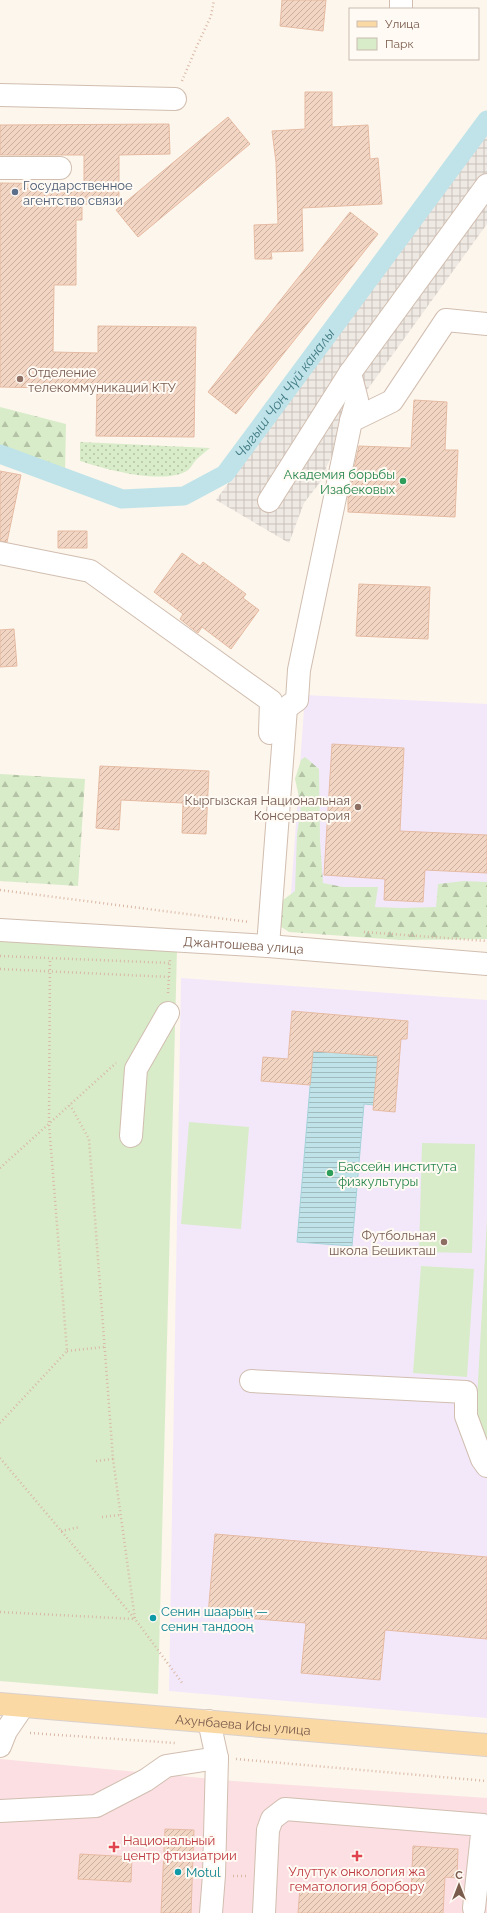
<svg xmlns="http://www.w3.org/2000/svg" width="487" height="1913" viewBox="0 0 487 1913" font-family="Raleway,sans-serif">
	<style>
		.industrial { fill: url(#industrial-grid) }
		.education { fill: #f3e8fa }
		.medical { fill: #fbdfe3 }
		.grass { fill: url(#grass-dots) }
		.forest { fill: url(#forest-firs) }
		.park { fill: #d8ecc9 }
		.water { fill: url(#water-rules); stroke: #a5d3da }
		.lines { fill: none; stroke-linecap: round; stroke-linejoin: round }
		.canal { stroke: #bfe3e8; stroke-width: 19 }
		.building { fill: url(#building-hatch); stroke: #e6bba3 }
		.minor-casing { stroke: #d1beb0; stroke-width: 24 }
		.major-casing { stroke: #dad1cd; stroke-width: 24 }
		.path { stroke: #d9b8a5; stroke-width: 2.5; stroke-dasharray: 1 3; stroke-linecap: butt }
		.minor { stroke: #fff; stroke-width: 22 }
		.major { stroke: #fbd9a5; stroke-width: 22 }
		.service-dot { fill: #5c6f8a; stroke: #fffaf3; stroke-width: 1.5 }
		.education-dot { fill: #8d6e63; stroke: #fffaf3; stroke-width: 1.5 }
		.leisure-dot { fill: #2e9e5b; stroke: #fffaf3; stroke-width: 1.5 }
		.culture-dot { fill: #0f9aa8; stroke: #fffaf3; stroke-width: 1.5 }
		.health-dot { fill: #e0444e; stroke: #fffaf3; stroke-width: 1.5 }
		.labels { text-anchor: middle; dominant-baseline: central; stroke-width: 4; stroke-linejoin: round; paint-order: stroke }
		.service-label { font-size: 13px; fill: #4e5e75; stroke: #fffaf3; text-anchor: start }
		.education-label { font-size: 13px; fill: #785e54; stroke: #fffaf3; text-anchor: end }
		.leisure-label { font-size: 13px; fill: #27864d; stroke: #fffaf3; text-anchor: end }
		.street-label { font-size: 13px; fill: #7a5c4d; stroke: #fffaf3 }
		.culture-label { font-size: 13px; fill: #0d838f; stroke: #fffaf3; text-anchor: start }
		.health-label { font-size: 13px; fill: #be3a42; stroke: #fffaf3; text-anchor: start }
		.water-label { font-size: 14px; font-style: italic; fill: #437c86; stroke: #fffaf3 }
	</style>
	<defs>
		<pattern id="industrial-grid" width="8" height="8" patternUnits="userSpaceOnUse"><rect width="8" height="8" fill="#efe9e4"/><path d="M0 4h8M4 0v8" fill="none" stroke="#c7c0bb"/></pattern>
		<pattern id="grass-dots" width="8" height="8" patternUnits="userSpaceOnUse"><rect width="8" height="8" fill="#d8ecc9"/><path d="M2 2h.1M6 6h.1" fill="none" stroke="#b4c2a5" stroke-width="1.8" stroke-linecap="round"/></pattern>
		<pattern id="forest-firs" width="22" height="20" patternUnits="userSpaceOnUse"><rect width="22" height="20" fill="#d8ecc9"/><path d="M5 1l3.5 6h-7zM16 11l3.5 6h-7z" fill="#b4c2a5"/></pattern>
		<pattern id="water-rules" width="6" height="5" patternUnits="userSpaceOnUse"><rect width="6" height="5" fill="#bfe3e8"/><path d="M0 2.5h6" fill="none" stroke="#a0bbbe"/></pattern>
		<pattern id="building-hatch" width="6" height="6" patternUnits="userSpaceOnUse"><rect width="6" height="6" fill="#f3d5c3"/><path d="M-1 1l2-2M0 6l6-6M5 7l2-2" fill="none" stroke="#cab0a1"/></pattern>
	</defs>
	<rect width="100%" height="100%" fill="#fdf6ec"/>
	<path class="industrial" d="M487,128V224L352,411L326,468L328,472L304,503L289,543L216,500Z"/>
	<path class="education" d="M305,695L487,704V936L289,922Z
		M181,978L487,1000V1718L169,1691Z"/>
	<path class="medical" d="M0,1759L233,1781L487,1798V1913H0Z"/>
	<path class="grass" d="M80,442L210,448C205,452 200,456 196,460C193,463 191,468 188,470C166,486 104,469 80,461Z"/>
	<path class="forest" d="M0,407L66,424L65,473L0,447Z
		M305,757L319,769L320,841L323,883L343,887H378L375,907L402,908L436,907L438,884L464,881L487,882V939L400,940L289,932L275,923L283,900L295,891L297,834L301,806L295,779L301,760Z
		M0,774L85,779L78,886L0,881Z"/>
	<path class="park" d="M0,940L177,949L158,1694L0,1681Z
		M189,1122L249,1127L241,1229L181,1224Z
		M422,1143L475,1144L472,1253L419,1252Z
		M487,1220V1455L476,1417Z
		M421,1266L474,1269L467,1377L413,1373Z"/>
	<path class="water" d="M313,1051L378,1056L374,1105L364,1104L352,1246L297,1242Z"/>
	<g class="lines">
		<path class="canal" id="s1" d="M0,454L122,499L184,496L225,474L487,120"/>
	</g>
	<path class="building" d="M282,0H326L323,31L280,26Z
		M305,92H332V127L368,125L370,159L378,158L382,204L302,208L303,251L271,252L272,259H255L254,225L278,224L276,162L272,131L305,129Z
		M228,117L250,144L138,237L116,210Z
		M169,124L170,154L119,155V204H82V220H76V285H54L53,352L98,353V326L196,327L194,437L96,436L97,389L0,387V183L84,184V155H0V125Z
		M350,212L378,234L236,414L208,392Z
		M414,400L447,402L445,450H458L455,517L348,512V495L359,446L411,448Z
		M0,471L21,475L7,542L0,541Z
		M58,531H87V548H58Z
		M182,553L200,566L203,562L246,594L243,598L259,610L231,649L202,627L198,633L180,619L183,614L154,592Z
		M359,584L430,587L428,639L356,636Z
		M14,629L17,666L0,667V630Z
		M332,744L404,748L400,831L487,835V873L425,870L423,902L384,900L385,879L324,875Z
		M100,766L209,771L206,834L182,833L183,803L121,800L119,830L96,828Z
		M292,1011L408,1021L407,1039H401L395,1112L373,1110L378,1056L313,1051L310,1085L261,1081L263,1057L288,1059Z
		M215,1534L487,1557V1639L385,1630L380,1680L301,1673L306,1623L208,1615Z
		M165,1829L194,1830L191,1913H161Z
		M413,1846L458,1849L457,1878L445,1877L443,1913H298L300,1887L411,1894Z
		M80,1854L132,1857L131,1882L78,1879Z"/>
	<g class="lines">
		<defs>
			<g id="minor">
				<path d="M401,9V0"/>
				<path d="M0,95L175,99"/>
				<path d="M0,168H60"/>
				<path d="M351,421L357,400L350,373L487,185"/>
				<path d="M269,501L350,373"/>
				<path d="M0,553L90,571L271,701L270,733"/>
				<path id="s2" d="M0,930L268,946L487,964"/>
				<path d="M268,946L286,708L297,700L299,670L351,421L392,401L446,320L487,324"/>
				<path d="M131,1136L136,1069L168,1013"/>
				<path d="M251,1381L466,1392V1416L482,1459L487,1466"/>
				<path d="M209,1721L217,1758L214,1875L211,1913"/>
				<path d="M0,1746L6,1731L23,1706"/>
				<path d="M0,1811L96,1806L146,1780L166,1766L217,1758"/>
				<path d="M264,1913L268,1830L272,1819L285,1809L483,1825L474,1908"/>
			</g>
			<g id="major">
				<path id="s3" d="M0,1704L487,1745"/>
			</g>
		</defs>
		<use href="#minor" class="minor-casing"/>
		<use href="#major" class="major-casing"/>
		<path class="path" d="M182,81L196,48L211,16L214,0
			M0,890L249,922
			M364,932L487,941
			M0,956L170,963
			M0,969L169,977
			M168,993L170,960
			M0,1168L116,1063
			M67,1351L104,1347
			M0,1423L67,1351L49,1124L50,958
			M0,1458L135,1619L183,1684
			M96,1461L113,1459
			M102,1517L120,1515
			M61,1531L80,1527
			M0,1612L135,1619L113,1459L89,1139L70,1105
			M30,1733L175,1743
			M236,1759L487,1781
			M233,1876H246"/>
		<use href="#minor" class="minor"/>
		<use href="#major" class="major"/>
	</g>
	<circle class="service-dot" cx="15" cy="192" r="4"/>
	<g class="education-dot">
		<circle cx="20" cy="379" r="4"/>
		<circle cx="358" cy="807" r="4"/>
		<circle cx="444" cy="1242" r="4"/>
	</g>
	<g class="leisure-dot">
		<circle cx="403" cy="481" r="4"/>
		<circle cx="330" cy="1173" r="4"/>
	</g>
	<g class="culture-dot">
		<circle cx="153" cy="1618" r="4"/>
		<circle cx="178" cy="1872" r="4"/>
	</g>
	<g class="health-dot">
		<path d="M112 1841h4v4h4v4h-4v4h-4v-4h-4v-4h4z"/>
		<path d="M355 1850h4v4h4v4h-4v4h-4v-4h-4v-4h4z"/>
	</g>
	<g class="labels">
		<g class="service-label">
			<text x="23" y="185">Государственное<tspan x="23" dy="15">агентство связи</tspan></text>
		</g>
		<g class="education-label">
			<text x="28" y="372" text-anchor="start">Отделение<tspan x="28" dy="15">телекоммуникаций КТУ</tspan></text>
			<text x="350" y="800">Кыргызская Национальная<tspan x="350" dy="15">Консерватория</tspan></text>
			<text x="436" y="1235">Футбольная<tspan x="436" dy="15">школа Бешикташ</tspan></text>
		</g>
		<g class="leisure-label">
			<text x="395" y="474">Академия борьбы<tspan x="395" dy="15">Изабековых</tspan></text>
			<text x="338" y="1166" text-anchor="start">Бассейн института<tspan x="338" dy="15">физкультуры</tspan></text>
		</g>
		<g class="street-label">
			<text stroke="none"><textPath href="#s2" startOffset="244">Джантошева улица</textPath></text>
			<text stroke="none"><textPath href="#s3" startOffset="244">Ахунбаева Исы улица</textPath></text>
		</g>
		<g class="culture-label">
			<text x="161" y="1611">Сенин шаарың —<tspan x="161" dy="15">сенин тандооң</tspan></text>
			<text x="186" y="1872">Motul</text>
		</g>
		<g class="health-label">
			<text x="123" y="1840">Национальный<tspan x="123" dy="15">центр фтизиатрии</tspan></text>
			<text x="357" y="1871" text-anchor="middle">Улуттук онкология жа<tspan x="357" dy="15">гематология борбору</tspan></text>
		</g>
		<g class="water-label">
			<text stroke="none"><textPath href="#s1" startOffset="339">Чыгыш Чоң Чүй каналы</textPath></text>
		</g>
	</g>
	<rect x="349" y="8" width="130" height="52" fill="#fffaf3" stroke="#cabbb1"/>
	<rect x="357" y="21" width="20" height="6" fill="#fbd9a5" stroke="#cabbb1"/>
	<text x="385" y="28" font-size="12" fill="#7a5c4d">Улица</text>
	<rect x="357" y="38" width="20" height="12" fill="#d8ecc9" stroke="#cabbb1"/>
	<text x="385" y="48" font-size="12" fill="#7a5c4d">Парк</text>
	<g transform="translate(459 1885)" stroke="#fffaf3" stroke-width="3" paint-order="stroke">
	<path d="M0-3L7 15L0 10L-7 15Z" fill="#7a5c4d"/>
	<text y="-6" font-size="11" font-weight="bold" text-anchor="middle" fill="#7a5c4d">С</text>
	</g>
</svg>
